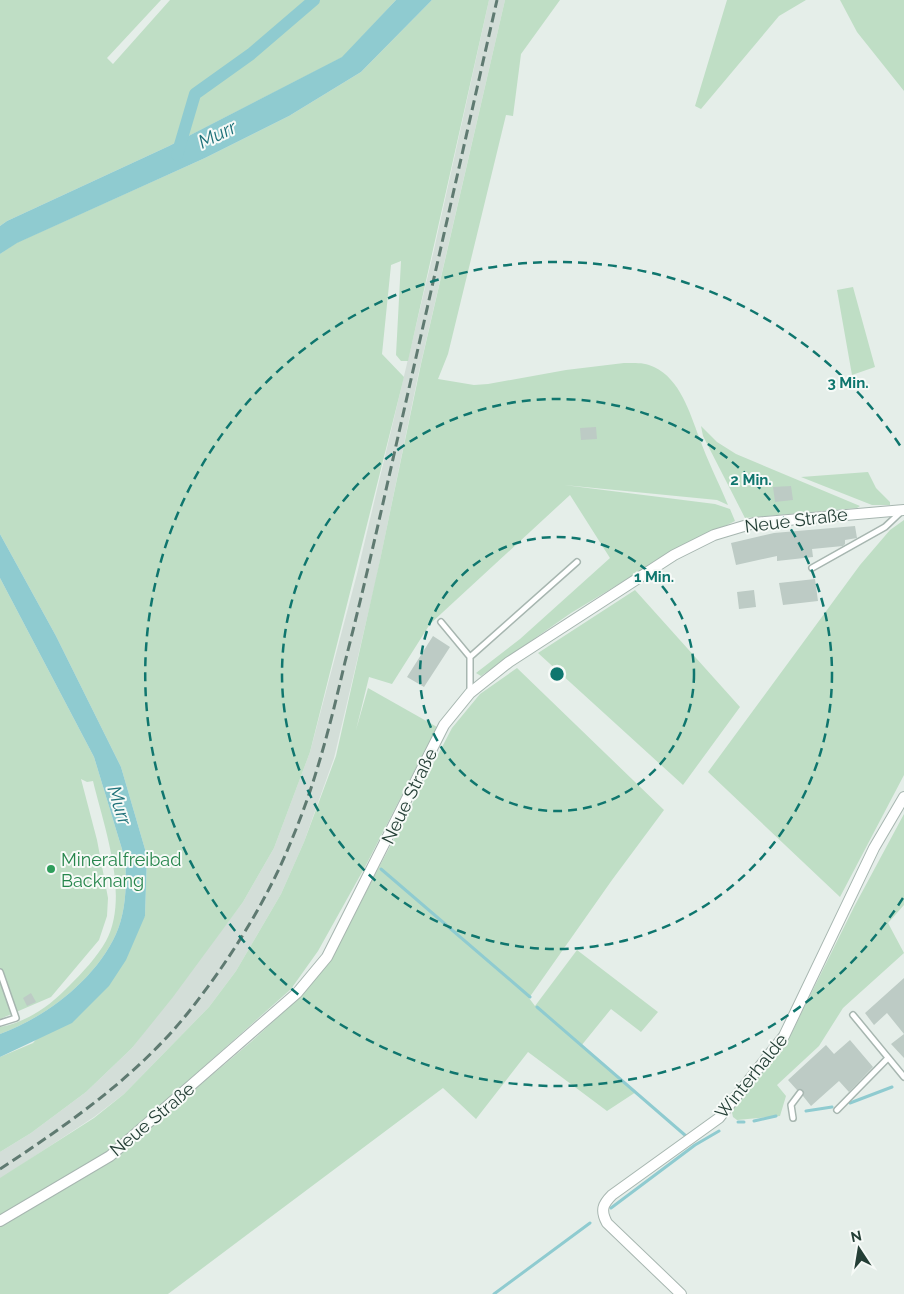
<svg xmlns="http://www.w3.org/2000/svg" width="904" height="1294" viewBox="0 0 904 1294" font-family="Raleway,sans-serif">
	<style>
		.built { fill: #d3ded8 }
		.green { fill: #bfdec5 }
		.water { fill: #8fcbd0 }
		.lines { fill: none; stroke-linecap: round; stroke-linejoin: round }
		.stream { stroke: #8fcbd0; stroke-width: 3 }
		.canal { stroke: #8fcbd0; stroke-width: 12 }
		.building { fill: #bdcbc5 }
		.lane-casing { stroke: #a7b6b0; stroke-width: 8 }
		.street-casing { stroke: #a7b6b0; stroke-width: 12 }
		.lane { stroke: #fff; stroke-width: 5 }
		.street { stroke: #fff; stroke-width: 10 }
		.rail { stroke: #5f7a71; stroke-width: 3; stroke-dasharray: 10 5; stroke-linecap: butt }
		.ring { fill: none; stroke: #0f766e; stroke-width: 2.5; stroke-dasharray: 9 6 }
		.leisure-dot { fill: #2e9e5b; stroke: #f6faf7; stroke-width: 2 }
		.labels { text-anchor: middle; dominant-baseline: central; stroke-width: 4; stroke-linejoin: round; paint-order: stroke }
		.street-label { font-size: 18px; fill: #243f36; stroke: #f6faf7 }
		.leisure-label { font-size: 18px; fill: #27864d; stroke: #f6faf7; text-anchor: start }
		.water-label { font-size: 19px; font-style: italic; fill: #1f727a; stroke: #f6faf7 }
		.centre { fill: #0f766e; stroke: #f6faf7; stroke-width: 2.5 }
		.ring-label { font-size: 15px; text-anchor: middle; font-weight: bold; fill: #0f766e; stroke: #f6faf7; stroke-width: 4; stroke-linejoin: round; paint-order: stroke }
	</style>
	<rect width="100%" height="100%" fill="#e5eee9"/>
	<path class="built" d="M489,0H505L418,376L376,580L334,758L304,842L281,894L236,971L209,1007L124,1094L94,1117L0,1179V1152L31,1133L86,1092L132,1048L243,902L274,848L310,752L357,574L433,254Z"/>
	<path class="green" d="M0,0H161L107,58L113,64L170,0H396L343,57L169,146L7,221L0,226Z
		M432,0H489L408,361H401L396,355L401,261L391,265L382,354L404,377L310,752L274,848L243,902L173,997L132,1048L86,1092L31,1133L0,1152V1057L33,1043L145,916L147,856L121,767L56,636L0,534V254L16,243L205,158L289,116L361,72Z
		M505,0H560L521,54L513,116L506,115L448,354L438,379L474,385L488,384L566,370L624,363C634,363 645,362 654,367C680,379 690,413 699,437C707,460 719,483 728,505L717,500L564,485L715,504L730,509L735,521L672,553L624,581L571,613L481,676L476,673L520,639L610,558L570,495L430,624L392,684L369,677L356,730L368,688L437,727L366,865L318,951L291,989L109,1151L0,1216V1178L94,1118L124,1094L209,1007L236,971L281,894L304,842L336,756L380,560L421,364Z
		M727,0H806L779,16L701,109L695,106Z
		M840,0H904V91L857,32Z
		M853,287L875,367L852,375L837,290Z
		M701,426L717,442L736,454L860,506L857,508L745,518L703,436Z
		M868,472L876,488L890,502V505H872L801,477Z
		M904,520V775L840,897L708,772L860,565L890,530Z
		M0,578L94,757L125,859C127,883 126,912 116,934C95,980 46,1017 0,1034V1027C28,1022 51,1005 70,985C83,972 97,957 106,941C130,896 104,827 93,781L87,782L81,779L97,840L108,898L107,916L99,940L51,997L0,1019Z
		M635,590L740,707L683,785L538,653Z
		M517,668L664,810L612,880L529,998L535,1006L577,950L658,1012L641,1032L611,1009L581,1046L636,1092L607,1111L528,1052L476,1119L443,1088L168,1294H0V1226L113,1159L252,1041L302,995L332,957L452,728L480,694Z
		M904,814V905L888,923L904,953L843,1008L819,1046L777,1085L786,1096L780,1116L737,1120L733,1117L731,1108L792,1032L854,907Z"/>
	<path class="water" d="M396,0H432L361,72L289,116L205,158L17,243L0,254V226L7,221L169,146L342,57Z
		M0,534L56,636L121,767L147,856L145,916L126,960L109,986L72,1023L0,1057V1034C46,1017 95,980 116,934C126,912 127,883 125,859L94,757L0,578Z"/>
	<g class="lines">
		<path class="stream" d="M381,869L530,997
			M537,1007L686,1136
			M850,1103L892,1087
			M806,1111L832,1107
			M754,1121L776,1116
			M738,1122H744
			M611,1208L695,1145L719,1131
			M494,1294L590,1223"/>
		<path class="canal" d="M177,155L195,94L251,54L314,0"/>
	</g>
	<path class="building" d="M596,427L597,439L581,440L580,428Z
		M791,486L793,500L775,502L773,487Z
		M855,526L857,538L845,540V544L843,546L812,549L813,557L777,561V556L736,565L731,543L774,533Z
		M815,579L818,601L783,605L779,583Z
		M754,590L756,607L739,609L737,592Z
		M433,636L450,647L424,687L407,677Z
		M904,978V1058L891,1044L904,1034L887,1013L874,1025L865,1013Z
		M31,993L36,1002L27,1006L23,998Z
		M850,1040L873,1067L849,1092L839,1081L811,1106L803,1096V1090H797L788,1080L826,1045L834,1054Z"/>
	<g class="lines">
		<defs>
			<path id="lane" d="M812,568L885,527L902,511
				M441,622L470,657
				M470,691V657L577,562
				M0,972L16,1018L0,1023
				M853,1015L904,1077
				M837,1110L888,1058
				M793,1118L791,1105L800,1093"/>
			<path id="street" d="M0,1221L110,1156L297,993L327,957L444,725L470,693L509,662L674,555L714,535L754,523L904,510
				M681,1294L607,1223C600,1210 603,1204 612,1195L719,1118L784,1036L874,848L904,797"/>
		</defs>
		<use href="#lane" class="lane-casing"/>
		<use href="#street" class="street-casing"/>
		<use href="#lane" class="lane"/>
		<use href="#street" class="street"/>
		<path class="rail" d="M0,1169C70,1123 139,1075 191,1009C231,958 268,899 292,839C316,782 331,722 345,662C363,592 379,521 395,450C429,300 463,150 497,0"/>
	</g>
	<g class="ring">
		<circle cx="557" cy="674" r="137"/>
		<circle cx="557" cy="674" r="275"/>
		<path d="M903 898A412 412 0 1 1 903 450"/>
	</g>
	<circle class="leisure-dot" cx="51" cy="869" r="5"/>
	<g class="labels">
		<g class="street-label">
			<text transform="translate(796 520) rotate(-7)">Neue Straße</text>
			<text transform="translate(409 796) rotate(-64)">Neue Straße</text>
			<text transform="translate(751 1076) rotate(-51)">Winterhalde</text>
			<text transform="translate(152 1119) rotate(-40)">Neue Straße</text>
		</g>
		<g class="leisure-label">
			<text x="61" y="859">Mineralfreibad<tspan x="61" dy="21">Backnang</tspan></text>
		</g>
		<g class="water-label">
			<text transform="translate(217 134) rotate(-26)">Murr</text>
			<text transform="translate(120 805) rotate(72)">Murr</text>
		</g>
	</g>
	<circle cx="557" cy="674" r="8" class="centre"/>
	<g class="ring-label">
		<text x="848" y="388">3 Min.</text>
		<text x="751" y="485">2 Min.</text>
		<text x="654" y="582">1 Min.</text>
	</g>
	<g transform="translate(859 1249) rotate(348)" stroke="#f6faf7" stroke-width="4" paint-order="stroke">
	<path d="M0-4L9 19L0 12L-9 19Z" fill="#243f36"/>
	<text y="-8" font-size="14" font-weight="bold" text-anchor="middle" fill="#243f36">N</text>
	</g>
</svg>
